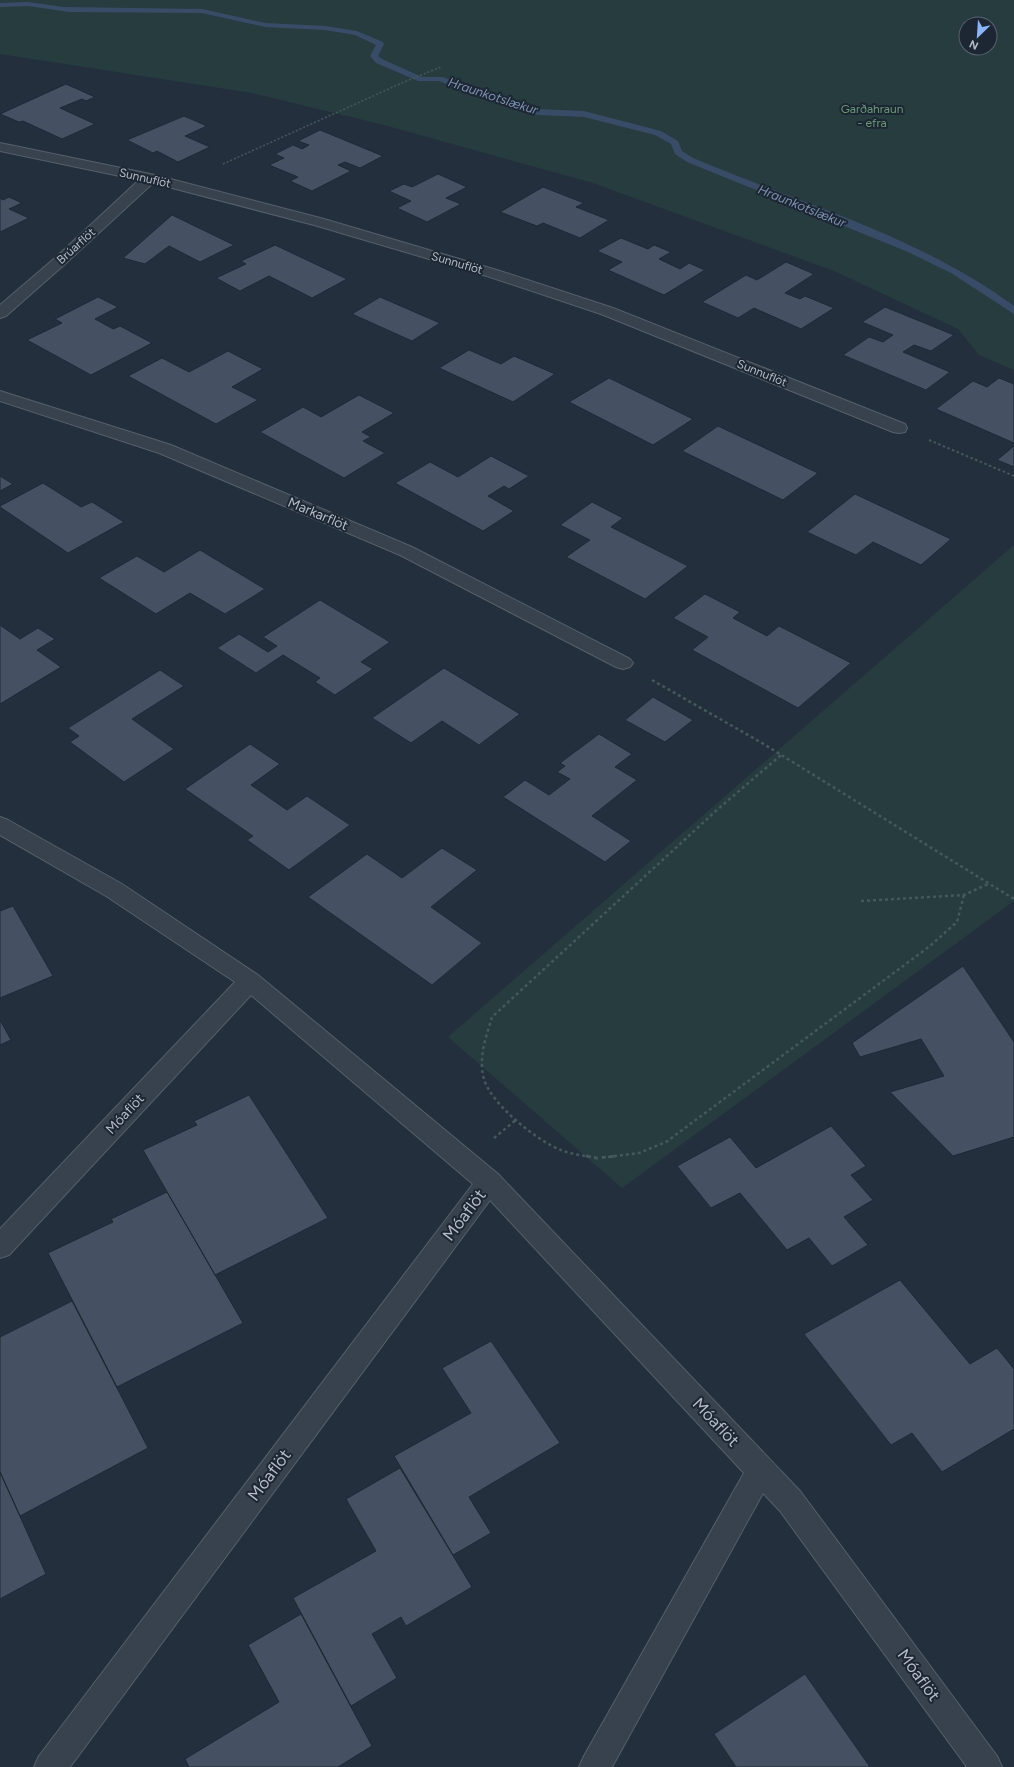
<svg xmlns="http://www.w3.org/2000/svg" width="1014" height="1767" viewBox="0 0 1014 1767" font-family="Figtree,sans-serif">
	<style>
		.green { fill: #263c3f; fill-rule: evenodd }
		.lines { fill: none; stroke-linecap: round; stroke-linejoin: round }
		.stream { fill: #394c67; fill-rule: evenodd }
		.building { fill: #455162; stroke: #1f2835 }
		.minor-casing { stroke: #565f6c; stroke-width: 2 }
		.path-far3 { stroke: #44595c; stroke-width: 1.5; stroke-dasharray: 2 2; stroke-linecap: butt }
		.path-far2 { stroke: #44595c; stroke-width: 2; stroke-dasharray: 2.5 2.5; stroke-linecap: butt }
		.path-far1 { stroke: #44595c; stroke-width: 2.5; stroke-dasharray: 3 3; stroke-linecap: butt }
		.path { stroke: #44595c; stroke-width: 3; stroke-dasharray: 4 4; stroke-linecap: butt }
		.minor { fill: #38414e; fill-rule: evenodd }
		.labels { text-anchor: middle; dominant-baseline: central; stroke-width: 4; stroke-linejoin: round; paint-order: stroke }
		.far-park-label { font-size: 12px; fill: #6b9a76; stroke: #1d2633 }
		.far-street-label { font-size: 12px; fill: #b4bcc9; stroke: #1d2633 }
		.far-water-label { font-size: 13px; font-style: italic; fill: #7c92b1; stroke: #1d2633 }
		.street-label { font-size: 14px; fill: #b4bcc9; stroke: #1d2633 }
		.near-street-label { font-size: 17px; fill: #b4bcc9; stroke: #1d2633 }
	</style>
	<rect width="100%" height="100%" fill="#242f3e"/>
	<path class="green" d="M0,0H1014V370L979,355L958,329L834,271L593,183L384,125L252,93L0,54ZM966,24H990V48H966Z
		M1014,545V901L622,1188L448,1037Z"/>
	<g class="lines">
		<path class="stream" d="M28,2L64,7L202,9L265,23L325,26L357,31L383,42L384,44L378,56L382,59L422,77H443L480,92L506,96L538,109L584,111L661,131L678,141L682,151L693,158C800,203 921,237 1014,306V314L951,273L908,252L687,162L675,154L671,144L655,135L584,117L538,115L524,111L501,100L475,96L439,81H418L376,63L370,56L376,45L355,35L325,30L265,27L202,13L69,12L28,6L0,7V3Z"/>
	</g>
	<path class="building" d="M66,84L95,97L86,101L82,99L60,108L95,124L62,139L23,121L19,122L0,114Z
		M184,116L207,126L185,136L210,147L178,162L157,151L153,153L127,140Z
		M320,130L383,156L360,168L345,162L338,165L351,171L312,191L290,181L298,177L269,165L284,158L275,154L293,145L302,149L309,145L298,141Z
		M438,174L467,187L446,198L461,204L427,222L397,208L411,201L389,191L404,184L412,187Z
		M543,187L584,203L576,207L609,220L580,238L543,223L537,226L500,212Z
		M9,197L22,203L9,209L29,218L0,232V198L3,200Z
		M172,215L234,245L200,262L169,246L145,264L123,258Z
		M621,238L648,249L654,245L671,252L659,259L680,269L689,263L705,270L664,295L608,270L622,262L597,251Z
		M275,245L347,279L312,298L269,276L240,291L216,278L246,264L241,261Z
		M786,262L814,274L785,293L800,299L805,296L834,308L801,329L754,308L738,318L702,302L746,275L757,280Z
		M98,297L118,307L95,319L113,329L120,326L152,343L91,375L27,340L62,323L55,319Z
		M380,297L440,323L412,341L352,314Z
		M885,307L954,335L931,351L914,345L903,352L950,372L926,390L843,355L869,337L883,342L893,335L862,322Z
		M469,350L501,364L514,356L555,374L513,402L439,368Z
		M228,351L263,369L232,387L258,400L216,424L128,376L162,358L189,372Z
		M609,378L693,419L653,445L569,402Z
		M999,378L1014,384V443L936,409L973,381L987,387Z
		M359,395L394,413L362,432L371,437L363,441L385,453L344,478L260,432L303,407L321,417Z
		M718,426L818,473L783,500L682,451Z
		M1014,446V467L997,460Z
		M491,456L529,476L509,489L504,486L488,496L514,511L483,531L395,483L430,462L458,477Z
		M0,476L13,484L0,491Z
		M43,483L81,507L92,502L124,522L68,553L0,507V506Z
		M855,494L951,539L921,565L873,542L856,555L807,532Z
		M592,502L623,518L611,527L688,566L645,599L566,557L590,540L560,525Z
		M200,550L265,589L225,614L190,593L156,614L99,578L137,556L164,572Z
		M705,594L740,612L733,618L767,636L779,626L851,663L798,708L692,650L708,637L673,618Z
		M320,600L390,642L361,662L373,669L335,695L315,682L320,678L283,655L256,673L217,648L239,634L268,652L277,646L263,637Z
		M0,625L20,639L38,628L55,639L37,650L61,667L0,704Z
		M444,668L520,714L479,745L442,721L411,743L372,718Z
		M160,670L184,686L132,719L174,749L124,782L70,742L79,736L68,728Z
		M653,697L693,720L665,742L625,720Z
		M599,734L632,754L615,767L637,780L592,816L631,841L605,862L503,797L525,780L549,795L570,779L557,772L565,766L560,763Z
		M250,744L280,764L251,785L287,810L307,796L350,825L289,870L247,840L253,836L185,789Z
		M442,848L477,870L431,907L482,943L432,985L308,897L367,854L402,878Z
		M13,906L53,976L0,998V911Z
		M963,966L1014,1042V1137L953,1156L890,1092L944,1076L921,1039L860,1057L852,1043Z
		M0,1020L11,1040L0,1045Z
		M249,1095L328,1218L215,1275L143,1150L197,1125L194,1121Z
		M831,1126L866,1166L851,1175L873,1200L844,1217L868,1245L832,1266L809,1238L787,1250L740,1193L711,1208L677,1166L730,1137L756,1168Z
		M167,1192L243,1323L117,1387L48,1253L113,1222L111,1219Z
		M900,1280L970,1364L997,1348L1014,1369V1429L942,1472L912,1433L891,1445L804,1334Z
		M72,1301L148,1448L20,1516L0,1472V1337Z
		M491,1341L560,1443L469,1497L491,1533L453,1555L394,1456L471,1413L442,1368Z
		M400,1468L472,1587L406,1626L401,1617L372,1634L397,1678L351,1706L293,1598L376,1551L346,1499Z
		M0,1472L46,1574L0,1599Z
		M301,1614L372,1746L338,1767H189L185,1759L279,1702L248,1645Z
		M805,1674L870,1767H736L714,1734Z"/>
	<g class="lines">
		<defs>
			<path id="minor" d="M0,143L155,175L324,219L500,271L613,308L905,424L907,428L905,432L899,433L893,432L601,314L490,277L314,225L153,183L65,264L6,316L0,318V305L55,258L139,180L0,151Z
				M0,391L171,445L412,547L630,659L633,663L630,667L623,669L616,667L400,555L159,453L0,401Z
				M0,817L8,820L122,884L258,975L498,1174L800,1491L997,1756L1002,1767H967L780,1511L763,1493L612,1767H579L584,1756L744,1473L490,1200L70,1767H34L39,1756L473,1184L251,995L9,1255L0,1258V1229L235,982L106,896L0,835Z"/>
		</defs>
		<use href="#minor" class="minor-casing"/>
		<path class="path-far3" d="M223,164L404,82L441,67"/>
		<path class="path-far2" d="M929,440L1014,476"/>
		<path class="path-far1" d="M652,680L762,743L1014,899
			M861,901L964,895L988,884
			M494,1138L517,1119
			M591,1157C581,1155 570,1154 561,1150C537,1141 491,1104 484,1079C478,1058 486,1037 492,1017L718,809L781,755
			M608,1157L639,1153L666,1142L930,946L957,922L964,895"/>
		<path class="path" d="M586,1156L597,1158L617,1156"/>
		<use href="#minor" class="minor"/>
	</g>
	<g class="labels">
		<g class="far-park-label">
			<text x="872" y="109">Garðahraun<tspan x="872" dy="14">- efra</tspan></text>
		</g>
		<g class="far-street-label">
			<text transform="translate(145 178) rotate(13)">Sunnuflöt</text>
			<text transform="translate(76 246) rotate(-42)">Brúarflöt</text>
			<text transform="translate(457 263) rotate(16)">Sunnuflöt</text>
			<text transform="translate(762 373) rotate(22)">Sunnuflöt</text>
		</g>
		<g class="far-water-label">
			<text transform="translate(493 96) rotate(18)">Hraunkotslækur</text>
			<text transform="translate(802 206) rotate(22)">Hraunkotslækur</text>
		</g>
		<g class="street-label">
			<text transform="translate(318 514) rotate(23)">Markarflöt</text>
			<text transform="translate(125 1114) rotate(-47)">Móaflöt</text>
		</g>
		<g class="near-street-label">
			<text transform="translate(464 1215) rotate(-53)">Móaflöt</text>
			<text transform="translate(716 1422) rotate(47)">Móaflöt</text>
			<text transform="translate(269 1475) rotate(-53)">Móaflöt</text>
			<text transform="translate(919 1675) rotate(54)">Móaflöt</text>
		</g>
	</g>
	<g transform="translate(978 36) rotate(205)"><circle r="19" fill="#1d2633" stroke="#59626f"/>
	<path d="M0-3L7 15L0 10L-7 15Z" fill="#8ab4f8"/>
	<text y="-6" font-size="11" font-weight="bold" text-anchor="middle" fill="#b4bcc9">N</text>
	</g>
</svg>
